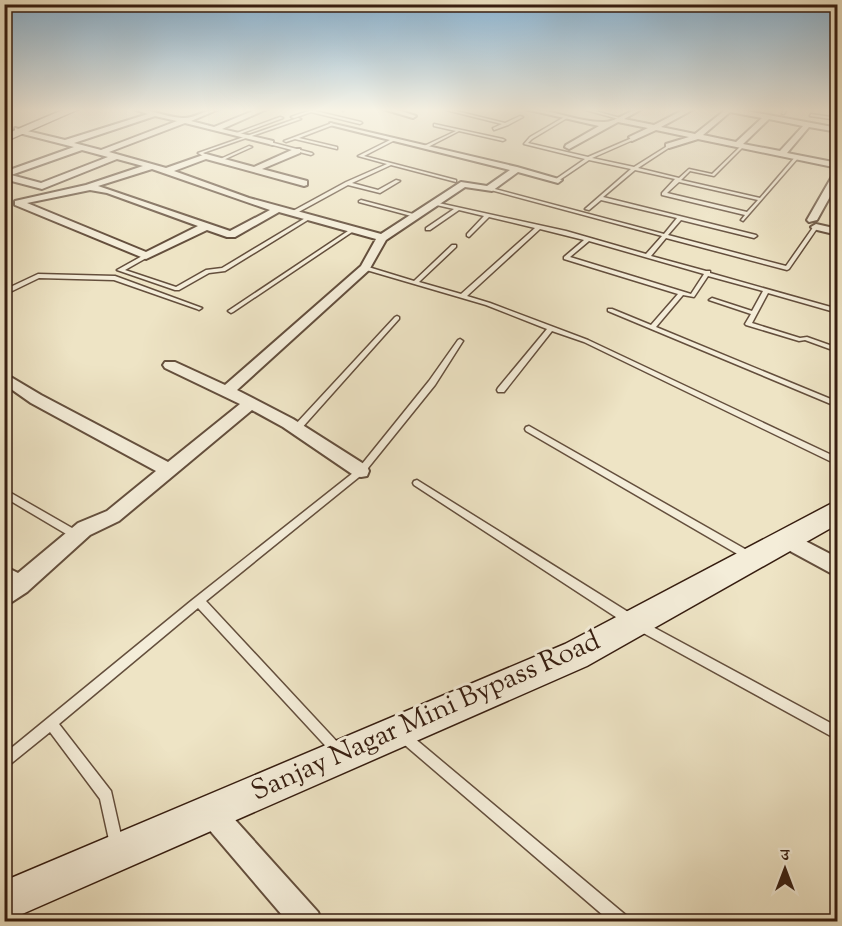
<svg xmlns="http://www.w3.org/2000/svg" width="842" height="926" viewBox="0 0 842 926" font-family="'Sorts Mill Goudy','Noto Serif Devanagari',serif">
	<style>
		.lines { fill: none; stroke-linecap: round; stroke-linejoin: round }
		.lane-casing { stroke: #644f3d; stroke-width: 3 }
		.street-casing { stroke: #644f3d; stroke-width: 4 }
		.secondary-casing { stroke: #361d10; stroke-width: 3 }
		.lane { fill: #f4edd9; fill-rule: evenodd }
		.street { fill: #f4edd9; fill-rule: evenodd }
		.secondary { fill: #f4edd9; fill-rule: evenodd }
		.labels { text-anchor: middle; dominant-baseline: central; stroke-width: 6; stroke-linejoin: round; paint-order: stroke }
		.near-street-label { font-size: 28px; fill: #361d10; stroke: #f4edd9 }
	</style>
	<rect width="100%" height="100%" fill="#eee4c5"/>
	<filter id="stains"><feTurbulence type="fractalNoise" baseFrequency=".00333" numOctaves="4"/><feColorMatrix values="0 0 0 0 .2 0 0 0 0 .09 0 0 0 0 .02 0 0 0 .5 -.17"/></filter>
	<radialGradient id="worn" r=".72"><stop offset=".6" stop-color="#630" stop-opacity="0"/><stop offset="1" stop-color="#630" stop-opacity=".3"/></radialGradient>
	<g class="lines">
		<defs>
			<path id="lane" d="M342,109H345L343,111Z
				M442,109H448L505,123L520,116L523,117L508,125L494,130L493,128L502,124Z
				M582,109H588L624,119L622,120Z
				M784,109H787L784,114H782Z
				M311,110L361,122L362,123L360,124L311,112L294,118L291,117Z
				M811,114L838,118V120L810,116Z
				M566,116L567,118L532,139L528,143L588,157L632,138L633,140L592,158L634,167L669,145L670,147L638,168L679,178L689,169L712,174L742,145L743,147L714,176L690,171L681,180L760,198L796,156H798V158L743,221L741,220L745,215L662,195V193L675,179L635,170L603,197L756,235L757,236L754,238L681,220L668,235L786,266L814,226H818V227L789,269L787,270L666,238L651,256L706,271H710V273L838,309V313L768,293L752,323L800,338L807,337L838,348V352L805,340L799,341L746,325L745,324L751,314L709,300L712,298L752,311L763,291L708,276L694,297L683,295L656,327L838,402V407L608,311V309H612L651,325L678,294L564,259V257L584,240L540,229L467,296L490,303L588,340L838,458V465L584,342L552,331L504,392H498L497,390L498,388L547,329L486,305L363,269V267L365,266L414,281L452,245H456V247L419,282L461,294L535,228L489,217L469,237L467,236V234L484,216L459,210L430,230H426V228L454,209L432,204V202H434L566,231L646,254L662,236L487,189L491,188L664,234L677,218L601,200L589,210L585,209L631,169L589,160L558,181L556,180V179L585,159L524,144L530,137ZM679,182L758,200L747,212L667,193ZM589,241L704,274L691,294L570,257Z
				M280,117L283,118L237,135L234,134Z
				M298,118L301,119L203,153L207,155V157H205L198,153Z
				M332,123L333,125L299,138L337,147V149L295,139L286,142L284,141Z
				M434,124L503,139L505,140L503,141L459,131L426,148H424V146L456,131L434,126Z
				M394,138L395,140L364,156L456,180V182L391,165L352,183L378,190L396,180L400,181L380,193L348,185L295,214H291V212L346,182L387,164L358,156Z
				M270,142L312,153L313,154L311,155L269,144Z
				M249,146L252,147L221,161L218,160Z
				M361,200L417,215V216L415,217L359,202V201Z
				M307,217L311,218L225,271L209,273L179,290H175L117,270L144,255H148V257L125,270L176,287L206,270L222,268Z
				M351,229L355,230L233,312L231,313L228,311Z
				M38,274L115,276L202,308L199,310L197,309L114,280L39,278L4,295V290Z
				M397,316L399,317V319L300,430H294L293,428L294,426L395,317Z
				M460,339L463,341L435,385L364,473L206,601L341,746L343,750L341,754L337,756L333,754L198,608L59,724L111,791L123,844L121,849L116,851L111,849L100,799L50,732L8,766L4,768V754L191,601L358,469L429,381L458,340Z
				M529,426L752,553L754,556L752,559L749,560L746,559L526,431L525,429L526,427Z
				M417,480L633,615L634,619L633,623L629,624L625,623L414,485L413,483L414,481Z
				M4,489L79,532L81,535L79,538L76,539L73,538L4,497Z
				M640,620L838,727V740L636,629L635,625L636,621Z
				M403,730L407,732L628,917L630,922H611L399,740L397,736L399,732Z"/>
			<path id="street" d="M4,109H14L4,114Z
				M134,109C151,109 165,117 182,118C194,119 206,109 219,109L191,121L214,127L258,109H267L222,129L273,141V145L185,123L109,152L166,168L206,154L254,167L294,149H300V153L262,169L307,181V185L304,186L206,159L174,171L249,198L381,234L461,182L487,186L510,170L330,125V123L517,167L562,180L558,183L518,172L492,191L465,187L386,240L369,270L237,390L293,419L367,466L369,471L367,476L361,477L355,476L283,427L252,410L119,521L90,535L27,592L4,607V566L18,573L78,523L107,511L156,471L31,403L4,384V373L41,395L168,462L240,404L165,368L163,365L165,362H175L225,385L361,266L376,239L279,212L235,237H227L207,230L146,259L15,205V201L86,185L143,166L117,159L42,189L4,179V172L74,147L15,132V128L65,140L148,114ZM155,116L177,121L101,150L74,143ZM82,150L108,157L41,183L11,175ZM152,169L270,210L230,231L98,186ZM90,190L107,193L198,226L146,252L27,203Z
				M383,109H395L416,116L413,118Z
				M525,109C552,109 577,122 603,122C616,123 628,109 642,109L624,119L654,125L685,109H694L661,127L695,134L724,111L721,109H736L838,128V132L809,127L787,153L838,163V168L698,139L669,148H666V144L689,137L656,130L632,141L629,137L648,128L618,122L569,149L565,147L566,145L599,126ZM730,112L762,118L736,142L703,135ZM769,119L803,126L780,151L743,144Z
				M838,171V182L817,220L809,222L807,220L834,173Z
				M816,224L838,229V235L813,229L811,227Z
				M786,531L838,558V577L779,545L777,539L779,533Z
				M210,798L219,802L318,912L322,922H288L201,820L197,811L201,802Z"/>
			<path id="secondary" d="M65,109H79L4,142V135Z
				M838,500V524L587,666L4,922V881L565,644Z"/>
		</defs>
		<use href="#lane" class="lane-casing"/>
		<use href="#street" class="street-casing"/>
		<use href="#secondary" class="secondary-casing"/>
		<use href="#lane" class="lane"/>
		<use href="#street" class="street"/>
		<use href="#secondary" class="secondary"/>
	</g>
	<linearGradient id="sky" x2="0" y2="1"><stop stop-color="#8bb7d8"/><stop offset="0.46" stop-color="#f7f3e5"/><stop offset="1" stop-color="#f7f3e5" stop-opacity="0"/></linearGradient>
	<rect width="842" height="239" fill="url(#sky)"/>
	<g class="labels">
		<g class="near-street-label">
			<text transform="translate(426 717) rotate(-24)">Sanjay Nagar Mini Bypass Road</text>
		</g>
	</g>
	<rect width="842" height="926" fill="none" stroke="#eee4c5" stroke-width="24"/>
	<rect x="6" y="6" width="830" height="914" fill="none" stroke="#361d10" stroke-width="3"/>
	<rect x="12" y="12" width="818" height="902" fill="none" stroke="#361d10" stroke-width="1.5"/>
	<g transform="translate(785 869)" stroke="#f4edd9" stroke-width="4.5" paint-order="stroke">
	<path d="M0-4.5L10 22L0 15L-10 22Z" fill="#361d10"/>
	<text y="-9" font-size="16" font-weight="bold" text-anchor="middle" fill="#361d10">उ</text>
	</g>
	<rect width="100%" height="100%" filter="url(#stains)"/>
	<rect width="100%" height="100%" fill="url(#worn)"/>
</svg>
